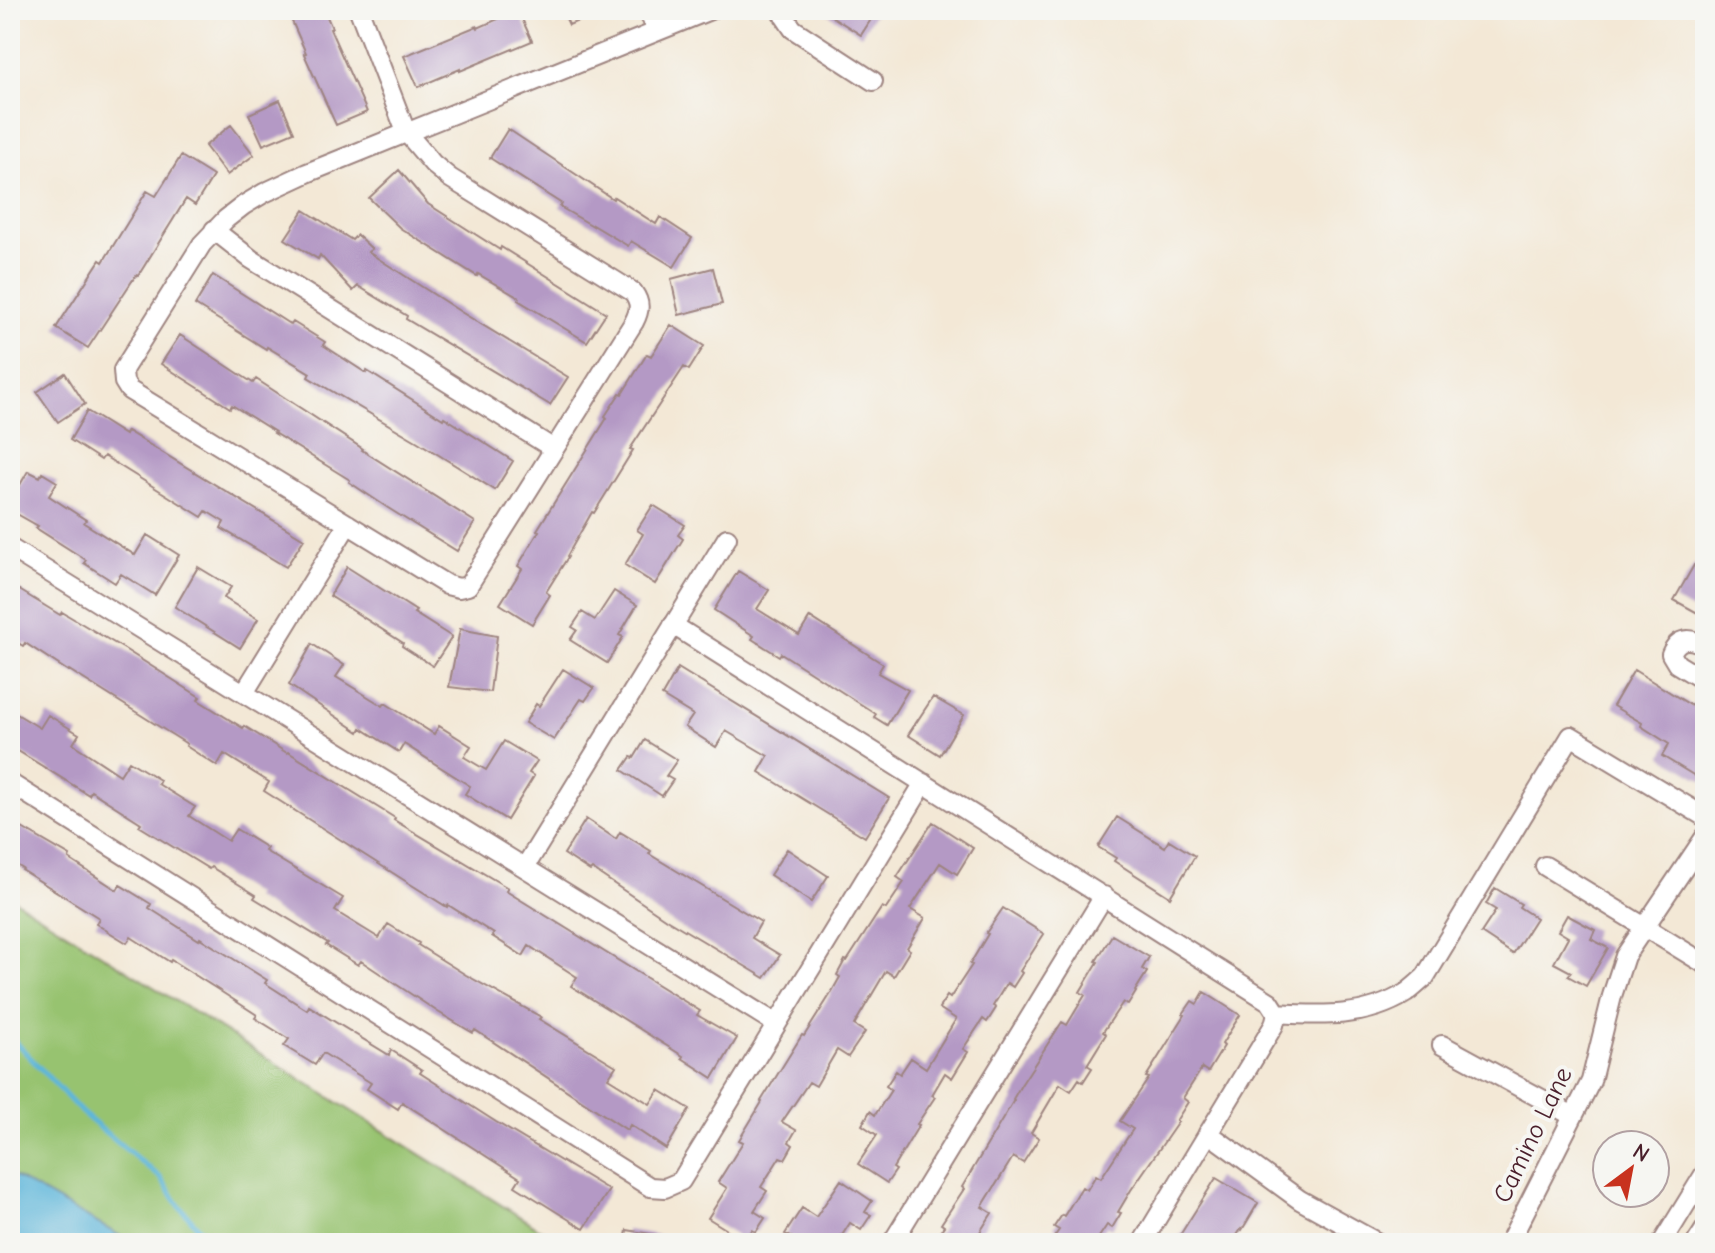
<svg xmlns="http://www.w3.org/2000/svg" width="1715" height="1253" viewBox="0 0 1715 1253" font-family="'Comic Neue',sans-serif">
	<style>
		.green { fill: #97c370; stroke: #70714e; stroke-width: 2 }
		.water { fill: #5db6da; stroke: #546a82; stroke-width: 2 }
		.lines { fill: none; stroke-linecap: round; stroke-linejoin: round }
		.stream { stroke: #5db6da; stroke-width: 5 }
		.building { fill: #b499c5 }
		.minor-casing { stroke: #9e8480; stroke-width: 22 }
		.minor { stroke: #fff; stroke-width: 18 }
		.labels { text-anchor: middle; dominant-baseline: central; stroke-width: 8; stroke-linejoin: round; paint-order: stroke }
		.street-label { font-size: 26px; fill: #4a1f2b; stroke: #f6f6f2 }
	</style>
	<rect width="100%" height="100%" fill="#f6f6f2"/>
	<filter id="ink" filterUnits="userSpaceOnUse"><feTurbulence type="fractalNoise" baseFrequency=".0125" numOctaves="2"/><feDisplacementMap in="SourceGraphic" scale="16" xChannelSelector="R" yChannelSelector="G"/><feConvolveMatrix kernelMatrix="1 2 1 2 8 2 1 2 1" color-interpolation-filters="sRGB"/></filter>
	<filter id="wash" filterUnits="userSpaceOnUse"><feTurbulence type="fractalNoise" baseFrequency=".006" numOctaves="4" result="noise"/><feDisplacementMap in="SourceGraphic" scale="32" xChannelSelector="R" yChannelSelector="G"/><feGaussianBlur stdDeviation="1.8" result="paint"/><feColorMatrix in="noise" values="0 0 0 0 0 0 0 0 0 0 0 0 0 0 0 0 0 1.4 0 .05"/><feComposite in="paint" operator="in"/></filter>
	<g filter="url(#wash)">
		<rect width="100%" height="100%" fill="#f3e8d6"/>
		<path class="green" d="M10,897L562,1243H10Z"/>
		<path class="water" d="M10,1174L133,1243H10Z"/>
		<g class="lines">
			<path class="stream" d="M10,1036L82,1113L161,1178L180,1207L212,1243"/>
		</g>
		<g id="blocks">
			<path class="building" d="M287,10H324L332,28L330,29L367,112L336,125L304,54L306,53Z
				M518,10L532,41L460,71V69L418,87L404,56L477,26L478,28Z
				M562,10H603L569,25Z
				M822,10H877L861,35Z
				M280,100L294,132L263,145L249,114Z
				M231,125L254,155L227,175L205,146Z
				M508,129L613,199L614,197L656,224L660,217L692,238L674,267L631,241L628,246L593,225V226L560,207L562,204L490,158Z
				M181,156L213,176L195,205L186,199L138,276L136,275L88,348L56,328L100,260L103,262L147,191L156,196Z
				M399,170L428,204L500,250L501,247L606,313L587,342L518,300L519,298L478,274L477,276L400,228L369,198Z
				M304,210L352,240L357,235L372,249L368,252L461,312L568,377L550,405L406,319L407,316L358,286L353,291L320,255L318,259L285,239Z
				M713,268L722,304L679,315L671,279Z
				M213,275L291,325L293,322L325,342L323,345L366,373L367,371L443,419L444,417L513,461L495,490L418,442L308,377L310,373L267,347L266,349L195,305Z
				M671,325L704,346L689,370L684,367L630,449L633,450L594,513L592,512L567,556L568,557L546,592L550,595L532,624L500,604L522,569L518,566L539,531L537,530L607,418L605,416L620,393L622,394L647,354L651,356Z
				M180,335L253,383L256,379L363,449L362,450L475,522L457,551L388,508L349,482L350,480L274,433L275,432L232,405L230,408L161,364Z
				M65,373L85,404L58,422L37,392Z
				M87,411L125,435L127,431L304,539L286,567L221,528L224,522L206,511L202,517L104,456L101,460L70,440Z
				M28,471L40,477L42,473L57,482L49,496L86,520L84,523L135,555L147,535L179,555L155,595L121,574L115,583L84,563L86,560L36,528L38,526L10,510V502Z
				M653,505L685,525L678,535L683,539L655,584L625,565L643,534L637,530Z
				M1694,565L1705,571V617L1674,600Z
				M198,567L231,587L224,598L258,619L240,648L175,607Z
				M347,567L416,611L414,613L452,637L433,666L402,646L403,643L330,596Z
				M738,571L769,590L757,609L799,635L810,617L883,664L878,673L908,690L887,725L874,717L876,714L781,653L779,656L752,639L754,636L714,610Z
				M16,588L60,615L62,612L126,650L200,697L198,700L243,728L244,726L287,753L288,752L395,818L394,820L508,888L506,891L700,1011L697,1015L737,1038L713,1078L682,1058L683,1056L571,986L577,977L529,946L523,956L492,936L494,934L448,905L447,907L407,882L264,791L269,782L224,754L217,766L186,746L187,744L69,670L68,671L25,643L23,646L10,638V598Z
				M614,591L637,605L619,635L623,637L607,663L570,640L577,630L572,627L582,612L595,620Z
				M460,629L497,636L490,692L449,687Z
				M312,644L344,665L336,677L383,706L385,703L434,734L439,726L471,746L464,757L486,770L504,741L537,761L529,773L534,776L507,820L465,794L470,786L404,744L399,752L361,728L359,732L289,685Z
				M678,668L889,798L865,837L759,772L768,756L726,731L716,747L685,727L693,715L662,696Z
				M563,669L594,688L585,701L581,699L554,740L525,723L536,704L539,706Z
				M1634,670L1692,706L1696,699L1705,705V782L1662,756L1669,744L1641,726L1642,723L1613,706Z
				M933,697L964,715L940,755L908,735Z
				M10,710L40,728L48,715L79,734L73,744L120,775L129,761L160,780L158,784L195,807L189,816L228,841L236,829L267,848L265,851L343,898L335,911L379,938L388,924L419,943L418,945L466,975L541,1017L539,1019L616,1066L608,1078L650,1104L659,1090L690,1109L666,1149L630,1125L627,1130L475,1030L473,1033L438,1012L361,961L358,965L326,945L328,943L254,898L256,895L211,867L209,869L139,826L141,823L91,791L89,795L10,746Z
				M645,740L677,760L666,776L673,780L662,796L622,770L631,757L634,758Z
				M1117,817L1165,847L1169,840L1195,856L1170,897L1114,861L1116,858L1098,847Z
				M586,819L616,839L620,832L651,851L649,854L761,922L752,938L780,955L765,978L666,919L592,869L590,871L564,854Z
				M10,821L70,856L69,859L117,890L120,885L151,904L149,908L199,940L200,938L232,958L267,980L265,983L307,1010L309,1006L389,1055L391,1050L422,1070L420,1073L496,1122L609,1190L584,1229L515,1186L520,1178L402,1102L398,1109L367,1089L371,1083L323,1053L315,1065L284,1046L289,1039L255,1018L257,1015L217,989L171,960L170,962L131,937L127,943L96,924L99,918L22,870L23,869L10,861Z
				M933,822L973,848L957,874L940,863L910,909L925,918L907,948L910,950L894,976L886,971L854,1025L865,1032L848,1057L837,1050L816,1086L809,1082L782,1122L796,1130L789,1142L793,1145L785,1159L780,1157L761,1187L767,1191L754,1211L765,1218L756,1232L752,1230L745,1241L708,1218L727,1188L718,1182L743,1142L739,1140L762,1102L761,1101L802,1035L804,1036L830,995L840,977L837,975L845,960L847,961L882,907L886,909L904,882L897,877Z
				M787,849L828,876L811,902L770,875Z
				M1495,888L1521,904L1519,907L1536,918L1513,954L1481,933L1496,910L1486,904Z
				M1003,908L1044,934L1020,971L1022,973L1013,987L1007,983L993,1006L996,1008L987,1022L983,1019L963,1049L968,1052L952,1078L945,1073L932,1095L935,1097L917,1124L919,1125L893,1168L896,1170L887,1183L858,1164L877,1135L862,1125L870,1111L875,1115L891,1090L886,1086L896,1071L900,1074L911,1058L926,1068L956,1019L939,1008L947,996L950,998L972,965L970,964L988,934L986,933Z
				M1567,915L1595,930L1591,939L1608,948L1586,986L1568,976L1571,972L1554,963L1568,937L1558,931Z
				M1112,935L1149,957L1142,969L1147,972L1135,991L1136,992L1128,1005L1123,1002L1103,1032L1106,1034L1087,1065L1092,1068L1083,1082L1079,1079L1071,1091L1060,1084L1031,1133L1039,1138L1023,1163L1013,1157L982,1207L992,1213L973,1243H932L944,1226L941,1224L964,1189L962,1187L1014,1100L1013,1099L1021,1085L1062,1022L1067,1025L1085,995L1080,992L1098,962L1096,961Z
				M1204,992L1240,1015L1222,1044L1224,1046L1208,1072L1202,1068L1183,1098L1188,1102L1176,1121L1178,1122L1131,1190L1118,1212L1121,1213L1112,1228L1107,1225L1095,1243H1050L1059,1230L1054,1227L1062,1215L1064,1216L1082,1187L1087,1190L1096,1175L1101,1178L1133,1129L1120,1121L1149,1078L1146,1077L1185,1015L1183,1014L1192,1001L1197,1004Z
				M1216,1178L1258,1203L1242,1230L1241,1229L1232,1243H1175Z
				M841,1180L872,1201L865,1212L871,1215L861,1230L850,1223L837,1243H790L793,1238L785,1234L802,1208L816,1217Z
				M627,1230L663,1236L662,1243H625Z"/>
		</g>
	</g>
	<g filter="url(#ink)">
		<use href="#blocks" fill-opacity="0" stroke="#9e8480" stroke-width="2"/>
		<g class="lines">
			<defs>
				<path id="minor" d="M359,10L406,132L433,164L450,178L633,292C641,303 640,310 634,322L468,586L459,588L447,585L129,390L124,382L123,370L202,244L226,219L244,205L264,193L307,173L710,10
					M647,10L658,31
					M780,10L793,29L873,81
					M214,230L251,259L554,449
					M10,548L775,1023
					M673,625L1270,1002L1277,1013L1274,1025L1142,1243
					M1705,646C1690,637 1678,637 1671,654L1677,664L1705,681
					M244,693L348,524
					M10,783L650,1187L665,1188L681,1181L924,783
					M1545,866L1705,964
					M525,867L727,538
					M1277,1013C1321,1016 1366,1018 1406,993C1413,988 1419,982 1425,977L1571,736L1705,817
					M1442,1045L1573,1116
					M1208,1133L1300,1200L1378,1243
					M892,1243L1104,896
					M1509,1243L1591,1081L1612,996L1625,956L1705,837
					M1662,1243L1705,1173
					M1696,1243L1705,1229"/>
			</defs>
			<use href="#minor" class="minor-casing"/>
			<use href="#minor" class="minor"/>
		</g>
	</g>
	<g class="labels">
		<g class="street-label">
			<text transform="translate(1533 1135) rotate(-64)">Camino Lane</text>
		</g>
	</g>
	<rect width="1715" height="1253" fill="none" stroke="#f6f6f2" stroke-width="40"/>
	<g transform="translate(1631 1169) rotate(32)"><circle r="38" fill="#f6f6f2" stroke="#b1a0a2" stroke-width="2"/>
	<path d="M0-6L14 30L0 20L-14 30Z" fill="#c8321e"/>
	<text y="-12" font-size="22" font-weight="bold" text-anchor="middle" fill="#4a1f2b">N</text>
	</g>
</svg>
